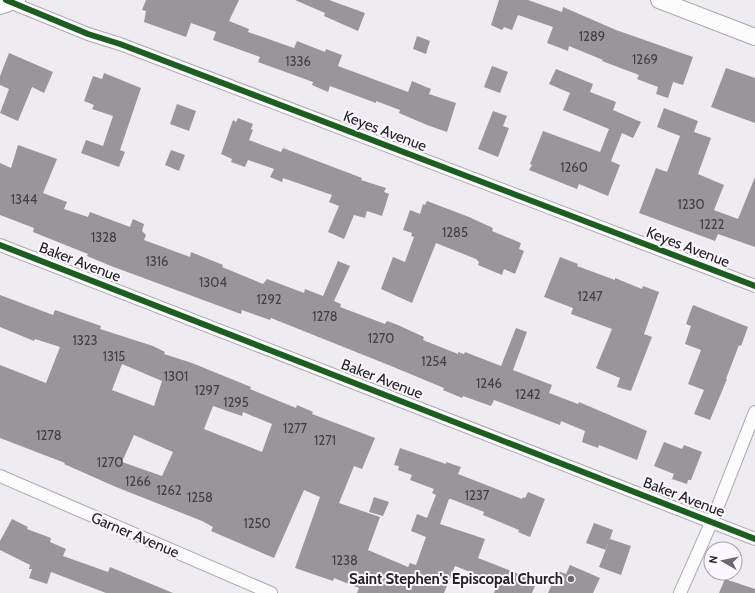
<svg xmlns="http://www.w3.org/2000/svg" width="755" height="593" viewBox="0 0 755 593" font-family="Cabin,sans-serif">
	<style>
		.building { fill: #989699; fill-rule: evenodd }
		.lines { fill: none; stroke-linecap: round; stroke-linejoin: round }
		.minor-casing { stroke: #aba9ad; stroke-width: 14 }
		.tertiary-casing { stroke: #aba9ad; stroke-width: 18 }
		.minor { stroke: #fcfcfd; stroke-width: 12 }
		.tertiary { stroke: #fcfcfd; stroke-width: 16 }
		.cycleway-casing { stroke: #fcf7ff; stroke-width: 8 }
		.cycleway { stroke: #1b5e20; stroke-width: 6 }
		.poi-dot { fill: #6b696c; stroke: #fcf7ff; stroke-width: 1.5 }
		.labels { text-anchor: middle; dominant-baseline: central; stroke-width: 4; stroke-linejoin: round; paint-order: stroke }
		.number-label { font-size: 13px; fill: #413f42 }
		.street-label { font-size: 15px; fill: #242225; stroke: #fcf7ff }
		.poi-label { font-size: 15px; font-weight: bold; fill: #242225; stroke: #fcf7ff; text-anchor: end }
	</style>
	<rect width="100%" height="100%" fill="#eeecf0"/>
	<path class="building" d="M146,0H239L229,21L249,29L248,32L294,48L297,41L325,52L326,49L342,55L338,66L408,92L412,81L431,89L429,94L456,103L447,132L427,125L399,113L400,110L376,101V103L330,86L328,92L312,85L313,82L258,62L260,57L213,40L216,32L191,23L186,37L144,22L146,11L142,10Z
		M295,0H329L365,13L358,31L324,16L325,13Z
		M499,0H528L562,12L563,7L616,30L693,57L683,85L673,82L668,98L656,94L658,87L637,79L639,75L602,61L603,60L569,46L568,51L547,43L553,27L518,15L512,30L504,27L502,30L491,25Z
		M417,36L430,41L426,54L413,49Z
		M9,53L53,72L44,93L32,87L18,121L0,113L9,89L0,85V76Z
		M492,66L508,72L500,93L484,87Z
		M726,68L755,78V123L711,107Z
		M556,69L593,84L590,92L616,102L613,110L641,122L633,138L622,133L611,161L620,165L608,196L579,184L577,189L529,170L532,165L530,164L543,131L600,152L609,129L563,110L570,93L549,84Z
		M104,73L141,88L120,150L125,152L119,167L81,153L86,140L103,146L113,116L92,109L94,105L84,101L93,76L102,79Z
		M177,104L196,111L189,131L170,124Z
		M664,108L698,121L694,132L711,138L698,174L724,185L714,210L738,219L755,177V247L718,234L715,241L639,213L656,168L667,172L680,136L657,127Z
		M493,111L507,116L503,126L509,128L498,157L478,149Z
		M238,118L253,124L251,129L253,130L249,140L281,152L283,148L362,178L361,180L386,188L384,192L389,194L382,216L367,211L365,218L354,215L344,239L328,232L339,206L329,202L332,195L283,178L282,182L270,177L274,169L248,160L245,167L231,162L232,159L221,154L233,120L236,122Z
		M18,145L57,159L43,193L67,202L64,209L88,217L90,212L130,227L133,219L144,224L142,231L146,235L144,240L190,257L191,252L223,265L222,267L263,284L267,279L304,293L305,289L323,296L338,261L350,266L334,301L341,304L340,307L385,324L387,321L398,325L424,337L423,340L458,354V352L464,354L465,352L501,366L516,328L527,332L513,370L552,385L549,393L578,404L579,402L647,431L637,460L599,445L598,448L582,442L585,431L561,421L560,425L494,400L491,406L463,396L462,398L443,390L444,388L391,366L271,318L270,320L242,310L241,314L111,266L87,256L88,254L33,232L34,228L0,215V163L11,168Z
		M171,150L185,155L179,171L165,165Z
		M427,201L469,217L493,228L492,231L521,243L519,249L524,251L515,274L504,269L502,275L478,265L479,262L476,259L436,243L412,303L381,289L393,257L405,262L414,237L411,236L412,233L403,230L410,210L420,214L423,204L425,205Z
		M560,257L578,264L577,266L615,280V278L642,289L643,286L659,292L644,334L652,337L631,391L617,387L620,378L596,368L612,329L571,314L573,308L544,297Z
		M0,295L53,315L55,310L101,326L100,329L153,346L165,352L164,354L192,363L251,387L250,389L296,408L297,405L313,412L312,414L375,438L362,469L354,466L339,503L380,517L368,550L408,567L410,563L416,565L426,537L411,531L417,514L427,518L436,495L432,493L434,489L410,480L412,475L398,470L399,466L394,465L400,448L446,464V462L461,467L458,474L522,499L523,497L525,498L528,492L545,499L530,537L518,532L519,530L483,515L484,512L451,499H449L440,524L485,539L478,558L537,581L532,593H494L498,583L455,566L444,593H357L359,588L334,578L333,581L295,568L320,497L304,490L274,558L211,531L213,527L202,521L116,487L64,464L65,463L0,438V365L46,383L60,347L35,339L34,341L0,327ZM122,364L162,381L154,406L112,390ZM213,406L242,416L243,412L272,424L262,452L204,429ZM134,435L173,452L162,476L122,462Z
		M693,305L748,327L741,346L739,345L726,379H727L710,420L694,414L704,390L688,384L701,350L685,344L691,326L686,324Z
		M664,442L682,449L684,445L702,452L691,480H688L687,484L672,479L674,474L654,466Z
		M374,497L389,502L383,516L369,512Z
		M12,519L28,527L27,529L51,538L50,542L66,549L63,556L108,572L110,567L173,593H106L51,572L47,584L29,578L32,569H29L30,565L0,550V541Z
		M594,523L613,530L606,550L586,543Z
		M610,539L631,546L621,575L599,567Z
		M570,565L600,578L593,593H548L558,571L566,574Z
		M725,579L755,589V593H719Z"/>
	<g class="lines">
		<defs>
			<path id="minor" d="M7,1L88,34L120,44L755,286
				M0,245L755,539
				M0,476L271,593
				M680,593L712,521L755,412"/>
			<path id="tertiary" d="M659,0L755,37
				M0,6L17,0"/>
		</defs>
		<use href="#minor" class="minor-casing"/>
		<use href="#tertiary" class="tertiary-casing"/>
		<use href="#minor" class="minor"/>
		<use href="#tertiary" class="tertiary"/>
		<defs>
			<path id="cycleway" d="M6,0L88,34L120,44L755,286
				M0,245L755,539"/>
		</defs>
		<use href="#cycleway" class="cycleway-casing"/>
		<use href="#cycleway" class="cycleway"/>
	</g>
	<circle class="poi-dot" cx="571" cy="579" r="4"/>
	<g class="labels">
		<g class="number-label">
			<text x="592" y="36">1289</text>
			<text x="645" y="59">1269</text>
			<text x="298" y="61">1336</text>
			<text x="574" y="167">1260</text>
			<text x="24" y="199">1344</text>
			<text x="691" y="204">1230</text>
			<text x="712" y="224">1222</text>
			<text x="455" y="232">1285</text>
			<text x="104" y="237">1328</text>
			<text x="157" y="261">1316</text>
			<text x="213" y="282">1304</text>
			<text x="590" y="296">1247</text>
			<text x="269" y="299">1292</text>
			<text x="325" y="316">1278</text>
			<text x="381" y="338">1270</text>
			<text x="85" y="340">1323</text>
			<text x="114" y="356">1315</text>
			<text x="434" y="361">1254</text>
			<text x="176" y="376">1301</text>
			<text x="489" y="383">1246</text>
			<text x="207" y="390">1297</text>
			<text x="528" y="394">1242</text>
			<text x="236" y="402">1295</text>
			<text x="295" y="428">1277</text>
			<text x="49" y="435">1278</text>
			<text x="325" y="440">1271</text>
			<text x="110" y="462">1270</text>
			<text x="138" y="481">1266</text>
			<text x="169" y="490">1262</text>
			<text x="477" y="495">1237</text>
			<text x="200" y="497">1258</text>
			<text x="257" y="523">1250</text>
			<text x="345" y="560">1238</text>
		</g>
		<g class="street-label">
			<text transform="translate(385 131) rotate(21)">Keyes Avenue</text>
			<text transform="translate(688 247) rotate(21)">Keyes Avenue</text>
			<text transform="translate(80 262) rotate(21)">Baker Avenue</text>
			<text transform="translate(382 379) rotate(21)">Baker Avenue</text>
			<text transform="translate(684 497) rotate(21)">Baker Avenue</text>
			<text transform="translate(135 535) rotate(23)">Garner Avenue</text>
		</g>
		<g class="poi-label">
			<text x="563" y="579">Saint Stephen's Episcopal Church</text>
		</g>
	</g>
	<g transform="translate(723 561) rotate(279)"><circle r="19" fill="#fcf7ff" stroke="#a6a2a8"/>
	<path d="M0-3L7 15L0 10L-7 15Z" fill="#6b696c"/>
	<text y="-6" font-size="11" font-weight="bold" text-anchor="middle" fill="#242225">N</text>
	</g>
</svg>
